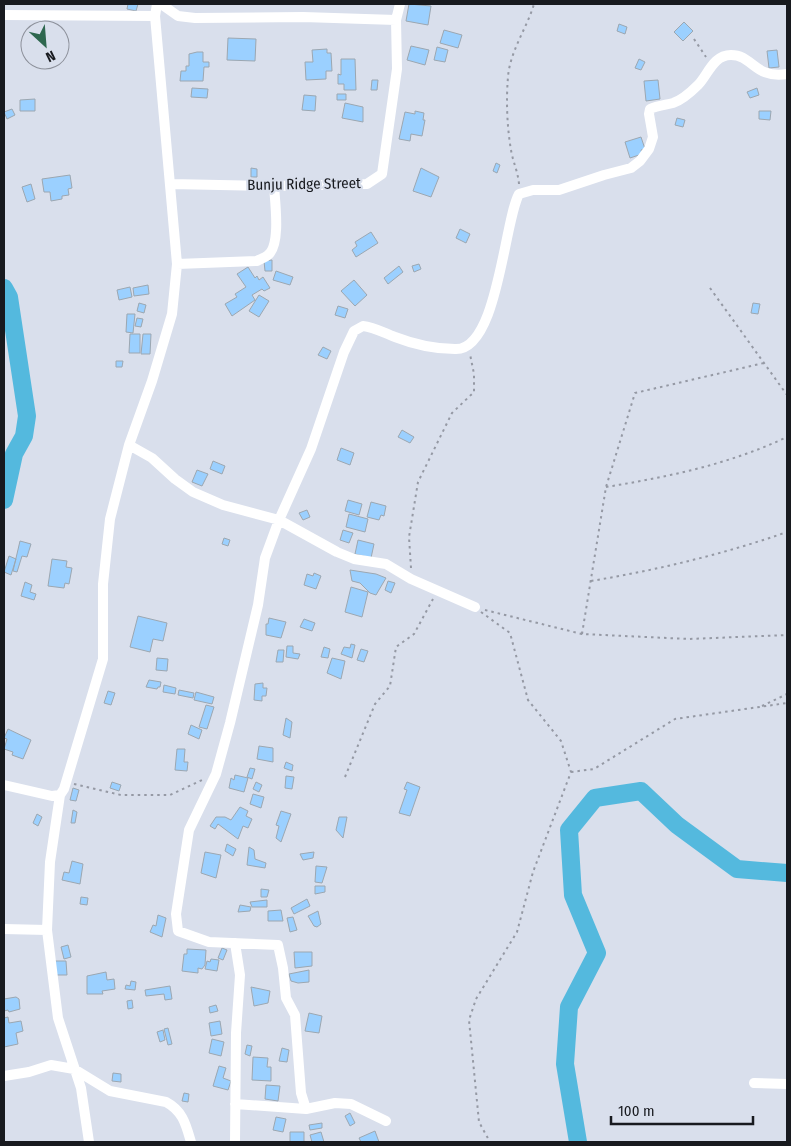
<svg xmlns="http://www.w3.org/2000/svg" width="791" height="1146" viewBox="0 0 791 1146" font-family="'Fira Sans Condensed',sans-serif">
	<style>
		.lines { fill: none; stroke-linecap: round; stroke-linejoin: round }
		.river { stroke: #54b9de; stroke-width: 18 }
		.building { fill: #9bd0ff; stroke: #9ca7b1 }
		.path { stroke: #9599a4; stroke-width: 2; stroke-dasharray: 2.5 4; stroke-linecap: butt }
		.street { stroke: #fff; stroke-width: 10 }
		.labels { text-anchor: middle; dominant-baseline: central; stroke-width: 4.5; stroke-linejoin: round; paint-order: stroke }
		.street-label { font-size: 15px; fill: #181a1f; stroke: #d9dfec }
	</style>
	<rect width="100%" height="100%" fill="#d9dfec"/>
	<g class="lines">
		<path class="river" d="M4,288L9,297L27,416L24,436L14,454L4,500
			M578,1142L565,1064L569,1007L597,953L573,895L569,830L595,798L641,791L677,825L737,869L787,873"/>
	</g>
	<path class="building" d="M128,4H138L136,11L127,9Z
		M409,4L431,6L428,25L406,21Z
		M684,22L693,31L683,41L674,32Z
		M619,24L627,27L625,34L617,31Z
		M444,30L462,35L458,48L440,43Z
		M228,38L256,39L255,61L227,60Z
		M411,46L429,50L425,65L407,60Z
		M437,47L448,50L445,62L434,60Z
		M327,49V53H331L332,71H326V79L306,80L305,62H313L312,50Z
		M777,50L779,67L769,68L767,51Z
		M197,52H203V62H209V67H204L203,81H180L181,71H186V66H189V54Z
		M341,59H355L356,90H344V84H338V74L341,75Z
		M639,59L645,62L641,70L635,68Z
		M372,80H378L377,90H371Z
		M658,80L660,99L646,101L644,81Z
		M192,88L208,89L207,98L191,97Z
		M757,88L759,95L750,98L747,92Z
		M337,94H346V100H337Z
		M304,95L316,96L315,111L302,110Z
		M35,99V111H20V100Z
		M345,103L363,107V122L342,118Z
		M12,109L15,115L7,119L4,112Z
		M415,111L424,113L423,120H425L422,136L411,134L410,141L399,139L405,112L415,114Z
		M759,111H771L770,120L759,119Z
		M677,118L685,120L683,127L675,125Z
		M641,137L645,149L641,150L642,154L630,158L625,142Z
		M496,163L500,165L497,173L493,171Z
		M251,168L257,169V177H251Z
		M421,168L439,177L431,197L413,191Z
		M70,175L72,188L68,189L69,195L62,196V199L51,201L50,192H44L42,179Z
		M31,184L35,199L27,202L22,187Z
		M460,229L470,234L466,243L456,238Z
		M371,232L378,243L356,257L352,250L357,246L355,242Z
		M272,260V271H265L264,261Z
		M419,264L421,269L414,272L412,266Z
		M399,266L403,272L388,284L384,278Z
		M248,267L255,278L257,276L259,280L263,277L270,288L264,291L262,289L252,295L255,300L232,316L225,304L237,297L235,294L246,287L237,274Z
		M276,271L293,277L290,285L273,280Z
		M354,280L367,295L355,306L341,291Z
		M148,285L149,294L134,296L133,288Z
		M130,287L132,297L119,300L117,290Z
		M259,295L269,301L259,317L249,311Z
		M139,303L146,305L144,313L137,311Z
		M753,303L760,304L758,314L751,313Z
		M338,306L348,309L345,318L335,315Z
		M127,314H135L133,333L126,332Z
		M137,318L143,319L141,327L135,326Z
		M130,334H140V353H129Z
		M143,334H151L150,354H141Z
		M323,347L331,351L327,359L318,355Z
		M116,361H123L122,367H116Z
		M402,430L414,437L410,443L398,437Z
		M341,448L354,453L350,465L337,460Z
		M213,461L225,466L222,474L210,469Z
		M197,470L208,474L202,486L192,482Z
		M348,500L362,504L359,515L345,511Z
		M371,502L386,506L384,516L381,515L379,520L367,517Z
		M307,510L310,517L303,520L299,513Z
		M349,514L368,519L365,532L346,527Z
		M343,530L353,533L349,543L340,540Z
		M224,538L230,540L228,546L222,544Z
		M358,540L374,544L371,558L355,554Z
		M20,541L31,544L27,557L22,556L17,572L13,571Z
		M9,556L16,559L11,575L4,572Z
		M52,559L67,561L66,567L72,568L69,584L65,583L64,588L48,586Z
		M350,570L376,574L386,578L376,595L370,593L360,583L352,581Z
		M314,573L321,576L316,589L304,585L307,574L313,576Z
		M388,581L395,583L391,593L385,590Z
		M25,582L32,585L30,592L36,594L34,600L21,596Z
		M351,587L368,592L362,617L345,612Z
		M138,616L167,623L163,641L153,639L150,652L130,647Z
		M269,618L286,622L281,638L266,635V624H268Z
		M304,619L315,623L312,631L300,627Z
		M351,644L355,645L352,658L341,654L344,647L350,648Z
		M287,646H293V653L300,654L298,659L286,657Z
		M324,647L330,649L328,658L321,657Z
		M361,649L368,651L364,662L357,660Z
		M278,650H284L283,662H276Z
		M157,658L168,659L167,671L156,670Z
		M332,658L345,661L341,679L327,673Z
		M149,680L161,682L160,687H158L157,689L146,687Z
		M263,683V688H267L266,696H262V701L254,700L255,684Z
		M164,685L176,688L175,694L163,692Z
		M179,690L194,693L193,698L178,695Z
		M108,691L115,693L111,705L104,703Z
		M196,692L214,697L212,704L194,700Z
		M206,705L214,707L207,729L199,727Z
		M286,718L292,722L290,738L283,735Z
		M191,725L202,730L199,739L188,734Z
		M8,729L31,740L23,759L12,755L13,752L4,749L7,739L4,738Z
		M259,746L273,748V762L257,759Z
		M177,749H185L184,762H188L187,771L175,770Z
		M286,762L293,765L292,771L284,768Z
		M250,768L255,769L252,779L247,777Z
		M235,775L248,778L244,792L229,788L231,778L234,780Z
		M286,776L294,777L292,789L285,788Z
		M112,782L121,785L119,791L110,788Z
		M256,782L262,785L259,792L253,789Z
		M407,782L420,787L410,816L399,813L407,790L404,789Z
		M73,788L79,790L76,801L70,800Z
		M253,794L264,797L261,808L250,804Z
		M240,807L248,811L246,816L252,819L248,828L243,826L238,839L218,824L215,829L210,826L216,817H225L231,820Z
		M73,810L77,812L75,823H71Z
		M281,811L291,814L281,842L276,838L279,826L276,825Z
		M37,814L42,817L38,826L33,823Z
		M339,817H347L343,838L336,830Z
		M227,844L236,849L233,856L225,851Z
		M249,847L254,850L255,859L266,863L265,868L247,865Z
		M205,852L221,855L216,878L201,873Z
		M314,852L313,858L303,860L300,854Z
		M72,861L83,864L80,884L62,880L64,872L69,873Z
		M316,866L327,867L322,883L315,882Z
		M315,886H325V892L315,894Z
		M261,889L269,890L267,897H261Z
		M81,897L88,898L87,905L80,904Z
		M307,899L310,906L294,914L291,908Z
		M267,900V907H252L250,902Z
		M240,905L251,907L250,911L238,912Z
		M281,910L283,921H268V911Z
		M318,911L321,924L317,927L314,926L308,916Z
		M158,915L166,918L162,937L150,932L153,925L156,926Z
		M293,917L297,930L290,932L287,918Z
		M68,945L71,957L64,959L61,947Z
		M222,948L227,950L223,960L218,958Z
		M187,949L206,950L205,965L202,969L198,968V973L182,971L184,954H187Z
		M294,952H312V966L295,968Z
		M211,959L219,960L217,971L205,969L207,961L210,962Z
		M53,961H66L67,975H54Z
		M309,970V982L298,983L291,981L289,974Z
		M106,972L107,980L114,979L115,989L102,991L103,994H87V976Z
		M131,981L136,982L135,990L125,989L126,985L130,986Z
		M170,986L172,999L165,1000L164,994L146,996L145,990Z
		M251,987L270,991L268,1003L254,1006Z
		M16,997L19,999L20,1009L9,1012L8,1010L4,1011V999Z
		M132,1000L133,1008L128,1009L127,1001Z
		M216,1005L218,1011L210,1013L209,1007Z
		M309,1013L322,1016L319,1033L305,1031Z
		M8,1017L9,1023L21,1021L23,1031L16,1033L18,1044L4,1047V1018Z
		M220,1021L222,1034L211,1036L209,1023Z
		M168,1028L172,1044L168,1045L164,1029Z
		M163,1030L165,1040L160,1042L157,1032Z
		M212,1039L224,1042L221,1056L209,1053Z
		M247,1045L252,1046L250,1056L245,1054Z
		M282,1048L289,1050L287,1062L279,1061Z
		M253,1057L268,1058L267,1067H271V1081L252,1080Z
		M219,1066L226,1068L223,1078L231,1081L228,1090L213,1086Z
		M113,1073L121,1074V1082L112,1081Z
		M266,1085L280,1086L278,1101L265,1099Z
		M184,1093L189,1094L188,1102L182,1101Z
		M350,1113L355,1123L350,1126L345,1116Z
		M276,1117L286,1119L283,1132L273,1130Z
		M322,1123V1128L310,1130L309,1125Z
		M375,1131L379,1142H361L359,1138Z
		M290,1132H304V1142H290Z
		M321,1132L324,1142H312L310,1135Z"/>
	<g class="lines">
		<path class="path" d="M694,39L706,57
			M519,184C518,172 513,162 511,150C507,127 506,100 508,77C510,51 527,28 534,4
			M710,288L787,395
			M606,487C668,477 730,464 787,437
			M411,568L409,537L418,482L452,413L474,392V374L470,354
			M591,581C657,570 724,554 787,532
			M485,610L582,634L689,639L787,635
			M481,612L510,633L528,700L561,741L571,772L533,872L517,932L476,999L469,1020L479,1122L490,1142
			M582,634L606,487L635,393L764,363
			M762,706L787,694
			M571,772L594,769L675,719L787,703
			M345,777L375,704L390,686L396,647L414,634L433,599
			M74,784L121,795H170L202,780"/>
		<path class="street" d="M161,4L178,16L195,18L303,17L396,20
			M4,15L155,16
			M171,184L274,186L367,184L382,174L397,69L396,20L400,4
			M177,264L257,261C260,259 265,258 268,255C281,245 275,202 274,186
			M129,445L152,458L175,479L193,492L223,505L279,520L337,552L354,559L386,564L411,579L475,607
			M4,785L52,796L60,795L64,789L103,659V584L110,519L129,445L152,381L172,314L177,264L155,16L157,4
			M60,795L50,862L47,930L58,1018L81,1088L89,1142
			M4,929L47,930
			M235,943L240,975L236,1033L235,1142
			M4,1076L29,1072L51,1065L74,1069L110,1091L166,1102C183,1111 186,1125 191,1142
			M754,1083L787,1084
			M235,1104L306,1109L335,1103L351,1104L386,1121
			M306,1109L301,1093L295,1015L286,998L283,968L278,945L209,942L178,931L176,914L189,830L216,774L230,723L258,605L265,558L279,520L311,449L344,352L354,331L363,326C374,327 384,333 395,337C413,344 436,349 455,349C498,351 504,221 519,194L533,190H559L604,175L631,168L640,161L649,149L653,137L649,114L650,109C657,106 665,105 673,103C682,100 691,92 698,85C708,75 713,55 731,55C753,55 754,79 787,74"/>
	</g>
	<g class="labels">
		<g class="street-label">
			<text transform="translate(304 184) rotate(-1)">Bunju Ridge Street</text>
		</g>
	</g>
	<rect width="791" height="1146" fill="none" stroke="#181a1f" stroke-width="10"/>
	<g transform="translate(45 45) rotate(154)"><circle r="24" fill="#d9dfec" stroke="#8c909a"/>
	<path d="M0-4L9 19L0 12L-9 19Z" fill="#2e674f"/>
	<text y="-8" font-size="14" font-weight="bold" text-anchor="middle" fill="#181a1f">N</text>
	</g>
	<path d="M611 1116v8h142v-8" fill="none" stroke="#181a1f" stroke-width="2.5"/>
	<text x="618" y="1116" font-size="15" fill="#181a1f" stroke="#d9dfec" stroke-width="4" paint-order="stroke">100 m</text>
</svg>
